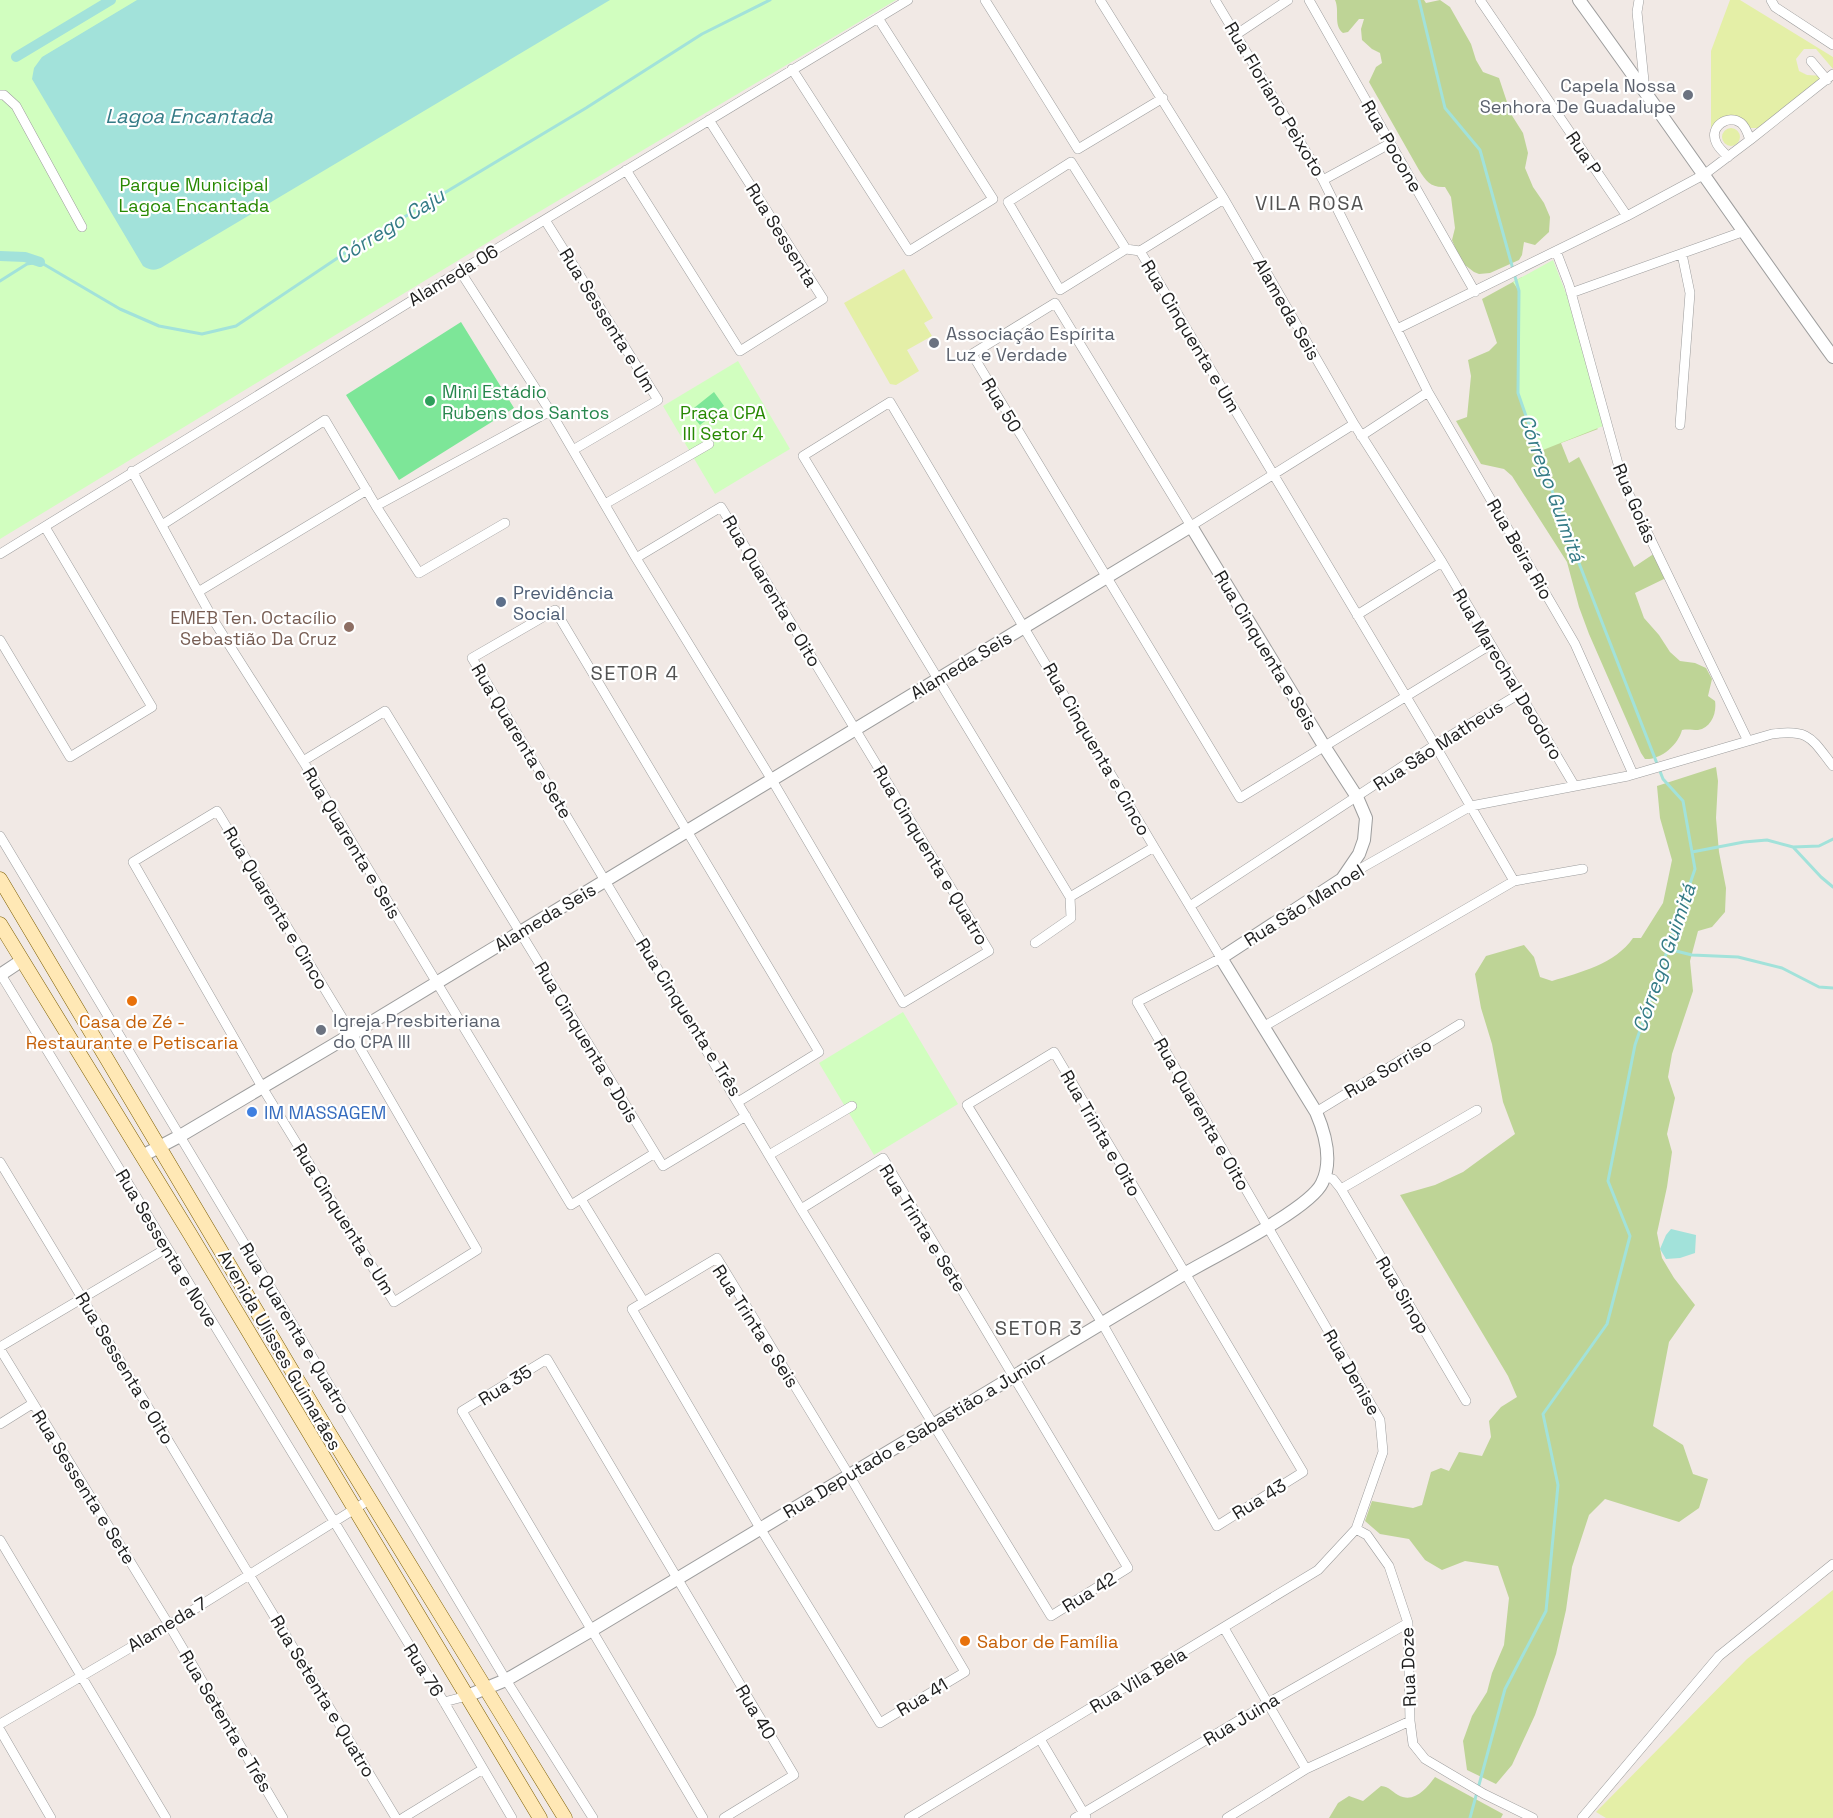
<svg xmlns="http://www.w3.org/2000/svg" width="1833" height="1818" viewBox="0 0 1833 1818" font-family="'Space Grotesk',sans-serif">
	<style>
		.grass { fill: #e4efa7 }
		.forest { fill: #bed496 }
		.park { fill: #d1febf }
		.pitch { fill: #7de698 }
		.water { fill: #a2e2da }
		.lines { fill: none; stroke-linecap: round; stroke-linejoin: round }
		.stream { stroke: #a2e2da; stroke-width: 3 }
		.canal { stroke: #a2e2da; stroke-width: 10 }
		.minor-casing { stroke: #9d9d9d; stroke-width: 10 }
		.tertiary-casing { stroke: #9d9d9d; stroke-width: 14 }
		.secondary-casing { stroke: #7d5e00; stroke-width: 15 }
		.minor { stroke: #fff; stroke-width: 9 }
		.tertiary { stroke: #fff; stroke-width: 12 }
		.secondary { stroke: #ffe8b5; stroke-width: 14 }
		.worship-dot { fill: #6b7280; stroke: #fff; stroke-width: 2 }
		.leisure-dot { fill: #2e9e5b; stroke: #fff; stroke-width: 2 }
		.service-dot { fill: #5c6f8a; stroke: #fff; stroke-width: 2 }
		.education-dot { fill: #8d6e63; stroke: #fff; stroke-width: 2 }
		.food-dot { fill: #e8710a; stroke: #fff; stroke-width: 2 }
		.shop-dot { fill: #3f7fe0; stroke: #fff; stroke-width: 2 }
		.labels { text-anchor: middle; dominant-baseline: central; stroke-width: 4.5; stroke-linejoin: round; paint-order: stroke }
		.worship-label { font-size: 18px; fill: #5b616d; stroke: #fff; text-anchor: start }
		.street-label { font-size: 18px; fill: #202020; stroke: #fff }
		.park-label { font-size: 18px; fill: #278902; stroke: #fff }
		.leisure-label { font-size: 18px; fill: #27864d; stroke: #fff; text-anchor: start }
		.service-label { font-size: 18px; fill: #4e5e75; stroke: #fff; text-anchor: start }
		.education-label { font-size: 18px; fill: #785e54; stroke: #fff; text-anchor: end }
		.food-label { font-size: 18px; fill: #c56008; stroke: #fff }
		.shop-label { font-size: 18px; fill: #366cbe; stroke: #fff; text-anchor: start }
		.water-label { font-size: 20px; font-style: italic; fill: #347b86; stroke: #fff }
		.neighbourhood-label { font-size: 20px; letter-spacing: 1.5px; fill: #535353; stroke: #fff }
	</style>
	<rect width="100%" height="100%" fill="#f1e9e5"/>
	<path class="grass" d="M1730,0H1740L1833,57V69L1816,49H1804L1796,59L1799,71L1807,75L1824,76L1759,128H1749L1734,118L1712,135L1711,145V51Z
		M1722 137a9 9 0 1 1 18 0a9 9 0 1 1-18 0Z
		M904,269L933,318L924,323L932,336L907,350L919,371L896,385L890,384L844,303Z
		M1833,1590V1818H1606L1596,1812L1747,1659Z"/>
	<path class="forest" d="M1335,0H1424L1426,3L1440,0L1450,7L1471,44L1476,60L1483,72L1499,78L1511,114L1523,133L1528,153L1525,168L1533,187L1544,203L1550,217L1549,232L1535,245L1524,242L1522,255L1519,260L1490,273L1479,274L1474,272L1461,262L1452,240L1455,228L1451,197L1445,187C1431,188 1426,181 1419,170L1369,82L1376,67L1382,63L1380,53L1372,49L1362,40L1361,29L1364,19H1359L1348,32L1343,33C1333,25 1340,11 1335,0Z
		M1522,277L1594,386L1600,413L1589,420L1598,429L1561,443L1569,463L1579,457L1634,567L1655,553L1666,578L1635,593L1644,618L1659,635L1670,652L1680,661L1695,663L1706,668L1712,679L1708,696L1715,701C1717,713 1711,728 1698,730C1692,730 1688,729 1682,730C1678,745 1661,760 1645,759L1641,753L1589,634L1579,607L1567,562L1512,476L1504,469L1481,464L1456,421L1467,417L1471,376L1468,360L1489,351L1497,343L1482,299Z
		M1716,767L1718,781L1716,818L1719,852L1726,888L1725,912L1712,927L1698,931L1690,961L1693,991L1672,1054L1668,1077L1675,1098L1667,1134L1672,1152L1667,1187L1657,1233L1662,1258L1674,1278L1695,1305L1669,1342L1653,1426L1683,1445L1693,1474L1708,1479L1699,1508L1679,1522L1605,1499L1589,1515L1572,1567L1566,1610L1556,1654L1535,1715L1512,1765L1496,1784L1467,1770L1463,1741L1472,1716L1487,1692L1492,1673L1504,1645L1509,1598L1498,1566L1465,1561L1442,1570L1425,1560L1409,1539L1380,1534L1365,1521L1372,1501L1413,1508L1422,1505L1431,1472L1441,1468L1449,1471L1459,1452L1482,1456L1491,1437L1489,1421L1501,1407L1517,1397L1508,1376L1400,1195L1435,1185L1463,1172L1515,1134L1503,1102L1492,1044L1481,1008L1475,974L1486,956L1524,945L1534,957L1540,977L1552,981C1581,972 1615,964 1633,938H1641L1663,903L1672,860L1660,818L1657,786Z
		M1435,1777L1503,1814L1501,1818H1329L1338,1803L1349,1796L1363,1801L1381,1786C1390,1787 1391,1791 1398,1795C1414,1804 1427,1788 1435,1777Z"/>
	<path class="park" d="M0,0H896L495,238L0,539Z
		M1553,260L1567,296L1603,426L1538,452L1518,393L1519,291L1513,282Z
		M738,361L790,449L715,494L663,406Z
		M903,1012L958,1104L874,1155L819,1063Z"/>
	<path class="pitch" d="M461,322L514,408L399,480L346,395Z
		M714,392L724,406L700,425L689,412Z"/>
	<path class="water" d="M137,0H610L164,266C156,271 151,271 143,266L32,79L34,68L42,57Z
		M1671,1229L1696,1235L1695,1253L1680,1258L1666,1259L1660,1249L1666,1235Z"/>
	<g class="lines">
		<path class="stream" d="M1419,0L1445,108L1480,150L1519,291L1518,393L1563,522L1663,779L1683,801L1695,869L1635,1045L1608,1181L1630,1236L1607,1324L1543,1414L1558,1485L1546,1611L1505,1689L1470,1818
			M0,281L27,264L40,262L120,309L159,326L202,334L236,326L351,249L586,108L702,34L770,0
			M1793,847L1821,877L1833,887
			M1692,852L1744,842L1767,840L1793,847L1819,846L1833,839
			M1668,949L1692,955L1738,957L1782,968L1819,987L1833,988"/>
		<path class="canal" d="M16,57L111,0
			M0,256L25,257L40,262"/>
		<defs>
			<path id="minor" d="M985,0L1078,149L1163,98
				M1100,0L1224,199L1354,424L1442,562L1574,785
				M1215,0L1323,180L1428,392L1575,644L1633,774
				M1309,0L1475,292
				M1480,0L1627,216
				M1639,0L1637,12L1645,91
				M1771,0L1775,7L1833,45
				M1237,34L1288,0
				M1811,61L1827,80
				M792,69L909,251L993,199L878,18
				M0,95H4L16,106L82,227
				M1728,157C1724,152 1718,148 1716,142C1709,127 1728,113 1741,123C1746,127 1748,134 1750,140
				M626,170L740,351L823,299L709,120
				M1323,180L1391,143
				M1224,199L1140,251L1435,745L1514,881
				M545,220L658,400L573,450
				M1126,249L1071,162L1008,202L1060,290L1126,249L1140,251
				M1556,251L1569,285L1623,482L1748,741
				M460,271L550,411L636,558
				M1571,293L1742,232
				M1397,329L1627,216L1705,174L1750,140L1833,74
				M890,402L1154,847L1070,897L803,456Z
				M1354,424L1191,526L1055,303L972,354L1240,798L1490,645
				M1680,425L1690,293L1682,254
				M1361,436L1428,392
				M132,471L214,621L303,761
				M605,504L709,444
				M376,506L550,411
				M721,507L989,951L903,1003L772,780L636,558Z
				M162,525L325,420L376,506L419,573L505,523
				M0,554L460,271L908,0
				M198,592L367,490
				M1357,615L1442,562
				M0,640L70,757L152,707L45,527
				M385,711L655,1153L571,1205L303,761Z
				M217,811L352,1034L477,1250L394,1302L262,1087L133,862Z
				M0,836L506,1680L593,1818
				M1344,878L1471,806L1628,776L1772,734C1810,729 1811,738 1833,766
				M1190,906L1435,745L1519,694
				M1035,943L1071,918L1070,897
				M0,973L444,1702L512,1818
				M1263,1027L1514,881L1583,869
				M1054,1052L1303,1472L1217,1526L1102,1323L967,1105Z
				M738,1102L819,1052L555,610L472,658L801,1209L1051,1616L1128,1568L883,1158L801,1209
				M1316,1112L1460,1024
				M655,1153L663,1166L746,1116
				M769,1155L852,1106
				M0,1162L396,1818
				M1325,1177L1333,1179L1341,1189L1466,1401
				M1341,1189L1477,1110
				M581,1199L644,1302
				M717,1258L849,1475L965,1672L880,1723L760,1528L632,1309Z
				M0,1347L167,1248
				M0,1349L169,1625L283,1818
				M0,1424L32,1404
				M1356,1529L1367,1535L1389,1566L1408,1623L1410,1721L1413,1744L1425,1759L1484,1794L1533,1818
				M0,1540L166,1818
				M1224,1628L1306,1769
				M444,1702L467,1696
				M0,1724L169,1625L369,1500
				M0,1730L51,1818
				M1040,1739L1086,1817
				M403,1818L483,1769
				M703,1818L462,1411L547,1359L794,1775L724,1818
				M909,1818L1318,1570L1356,1529L1383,1452L1380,1420L1137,1002L1221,958L1154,847
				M1075,1818L1268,1703L1408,1623
				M1227,1818L1306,1769L1410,1721
				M1582,1818L1719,1656L1833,1564"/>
			<path id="tertiary" d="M1579,0C1665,118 1747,238 1833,357
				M0,975L21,961
				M142,1156L180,1136L352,1034L1191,526L1324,746L1357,797L1366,818L1364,840L1359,854L1342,879L1221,958L1316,1112C1325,1133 1333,1161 1322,1183C1310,1209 1213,1257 1184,1274L592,1630L506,1680L467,1696"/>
			<path id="secondary" d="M0,879L326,1428L565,1818
				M0,924L190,1234L540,1818"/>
		</defs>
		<use href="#minor" class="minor-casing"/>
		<use href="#tertiary" class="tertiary-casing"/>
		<use href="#secondary" class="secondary-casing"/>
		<use href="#minor" class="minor"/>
		<use href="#tertiary" class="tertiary"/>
		<use href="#secondary" class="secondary"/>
	</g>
	<g class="worship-dot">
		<circle cx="1688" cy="95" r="6"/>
		<circle cx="934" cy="343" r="6"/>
		<circle cx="321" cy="1030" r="6"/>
	</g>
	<circle class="leisure-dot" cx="430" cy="401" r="6"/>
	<circle class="service-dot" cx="501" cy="602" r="6"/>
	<circle class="education-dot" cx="349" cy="627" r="6"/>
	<g class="food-dot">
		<circle cx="132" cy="1001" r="6"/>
		<circle cx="965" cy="1641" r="6"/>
	</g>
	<circle class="shop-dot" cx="252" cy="1112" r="6"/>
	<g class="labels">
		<g class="worship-label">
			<text x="1676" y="85" text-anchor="end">Capela Nossa<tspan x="1676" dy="21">Senhora De Guadalupe</tspan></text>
			<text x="946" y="333">Associação Espírita<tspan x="946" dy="21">Luz e Verdade</tspan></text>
			<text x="333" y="1020">Igreja Presbiteriana<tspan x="333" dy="21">do CPA III</tspan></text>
		</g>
		<g class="street-label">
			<text transform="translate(1275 99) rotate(59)">Rua Floriano Peixoto</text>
			<text transform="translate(1392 146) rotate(60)">Rua Pocone</text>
			<text transform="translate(1584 153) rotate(56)">Rua P</text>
			<text transform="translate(782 235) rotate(58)">Rua Sessenta</text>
			<text transform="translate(453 275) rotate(-31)">Alameda 06</text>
			<text transform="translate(1287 309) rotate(60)">Alameda Seis</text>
			<text transform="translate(608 320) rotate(58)">Rua Sessenta e Um</text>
			<text transform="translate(1191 336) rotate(59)">Rua Cinquenta e Um</text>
			<text transform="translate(1002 405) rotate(59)">Rua 50</text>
			<text transform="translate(1635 503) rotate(67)">Rua Goiás</text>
			<text transform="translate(1520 549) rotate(60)">Rua Beira Rio</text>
			<text transform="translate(772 591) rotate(59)">Rua Quarenta e Oito</text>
			<text transform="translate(1266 650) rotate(59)">Rua Cinquenta e Seis</text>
			<text transform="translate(961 665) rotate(-31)">Alameda Seis</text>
			<text transform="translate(1508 674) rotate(59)">Rua Marechal Deodoro</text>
			<text transform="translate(522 741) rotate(59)">Rua Quarenta e Sete</text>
			<text transform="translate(1438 745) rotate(-33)">Rua São Matheus</text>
			<text transform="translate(1097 749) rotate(60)">Rua Cinquenta e Cinco</text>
			<text transform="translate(352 843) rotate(59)">Rua Quarenta e Seis</text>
			<text transform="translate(931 855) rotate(59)">Rua Cinquenta e Quatro</text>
			<text transform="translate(1304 905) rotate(-32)">Rua São Manoel</text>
			<text transform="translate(276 908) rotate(59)">Rua Quarenta e Cinco</text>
			<text transform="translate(545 917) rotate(-31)">Alameda Seis</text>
			<text transform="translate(689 1017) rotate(58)">Rua Cinquenta e Três</text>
			<text transform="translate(587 1042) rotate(59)">Rua Cinquenta e Dois</text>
			<text transform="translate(1388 1068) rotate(-31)">Rua Sorriso</text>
			<text transform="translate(1202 1114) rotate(60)">Rua Quarenta e Oito</text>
			<text transform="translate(1101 1133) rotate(60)">Rua Trinta e Oito</text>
			<text transform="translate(344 1219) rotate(58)">Rua Cinquenta e Um</text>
			<text transform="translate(923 1228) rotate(58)">Rua Trinta e Sete</text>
			<text transform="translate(167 1248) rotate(59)">Rua Sessenta e Nove</text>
			<text transform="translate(1403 1295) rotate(59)">Rua Sinop</text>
			<text transform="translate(756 1326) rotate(57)">Rua Trinta e Seis</text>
			<text transform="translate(295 1328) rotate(59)">Rua Quarenta e Quatro</text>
			<text transform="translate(280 1350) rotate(60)">Avenida Ulisses Guimarães</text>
			<text transform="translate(125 1368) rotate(59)">Rua Sessenta e Oito</text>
			<text transform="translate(1352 1372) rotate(60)">Rua Denise</text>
			<text transform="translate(505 1385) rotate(-32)">Rua 35</text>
			<text transform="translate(915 1435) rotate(-31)">Rua Deputado e Sabastião a Junior</text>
			<text transform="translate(84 1487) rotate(58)">Rua Sessenta e Sete</text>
			<text transform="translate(1259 1499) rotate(-32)">Rua 43</text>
			<text transform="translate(1089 1592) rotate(-32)">Rua 42</text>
			<text transform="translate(167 1624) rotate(-31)">Alameda 7</text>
			<text transform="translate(1408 1667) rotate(-92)">Rua Doze</text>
			<text transform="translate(424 1670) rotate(58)">Rua 76</text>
			<text transform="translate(1138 1680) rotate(-31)">Rua Vila Bela</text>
			<text transform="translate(323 1696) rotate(59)">Rua Setenta e Quatro</text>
			<text transform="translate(922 1697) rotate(-31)">Rua 41</text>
			<text transform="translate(756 1712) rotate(59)">Rua 40</text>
			<text transform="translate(1241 1719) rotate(-31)">Rua Juina</text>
			<text transform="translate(226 1721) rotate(59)">Rua Setenta e Três</text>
		</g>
		<g class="park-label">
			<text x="194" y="184">Parque Municipal<tspan x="194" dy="21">Lagoa Encantada</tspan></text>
			<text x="723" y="412">Praça CPA<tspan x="723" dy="21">III Setor 4</tspan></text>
		</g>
		<g class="leisure-label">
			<text x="442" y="391">Mini Estádio<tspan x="442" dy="21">Rubens dos Santos</tspan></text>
		</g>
		<g class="service-label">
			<text x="513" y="592">Previdência<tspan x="513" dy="21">Social</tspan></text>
		</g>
		<g class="education-label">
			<text x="337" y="617">EMEB Ten. Octacílio<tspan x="337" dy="21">Sebastião Da Cruz</tspan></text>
		</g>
		<g class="food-label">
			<text x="132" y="1021">Casa de Zé -<tspan x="132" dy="21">Restaurante e Petiscaria</tspan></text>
			<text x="977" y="1641" text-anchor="start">Sabor de Família</text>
		</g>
		<g class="shop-label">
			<text x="264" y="1112">IM MASSAGEM</text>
		</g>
		<g class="water-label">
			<text x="189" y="116">Lagoa Encantada</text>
			<text transform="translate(390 226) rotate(-32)">Córrego Caju</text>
			<text transform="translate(1552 488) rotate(70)">Córrego Guimitá</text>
			<text transform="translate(1664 958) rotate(-71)">Córrego Guimitá</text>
		</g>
		<g class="neighbourhood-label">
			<text x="1310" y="203">VILA ROSA</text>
			<text x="635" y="673">SETOR 4</text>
			<text x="1039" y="1328">SETOR 3</text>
		</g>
	</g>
</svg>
